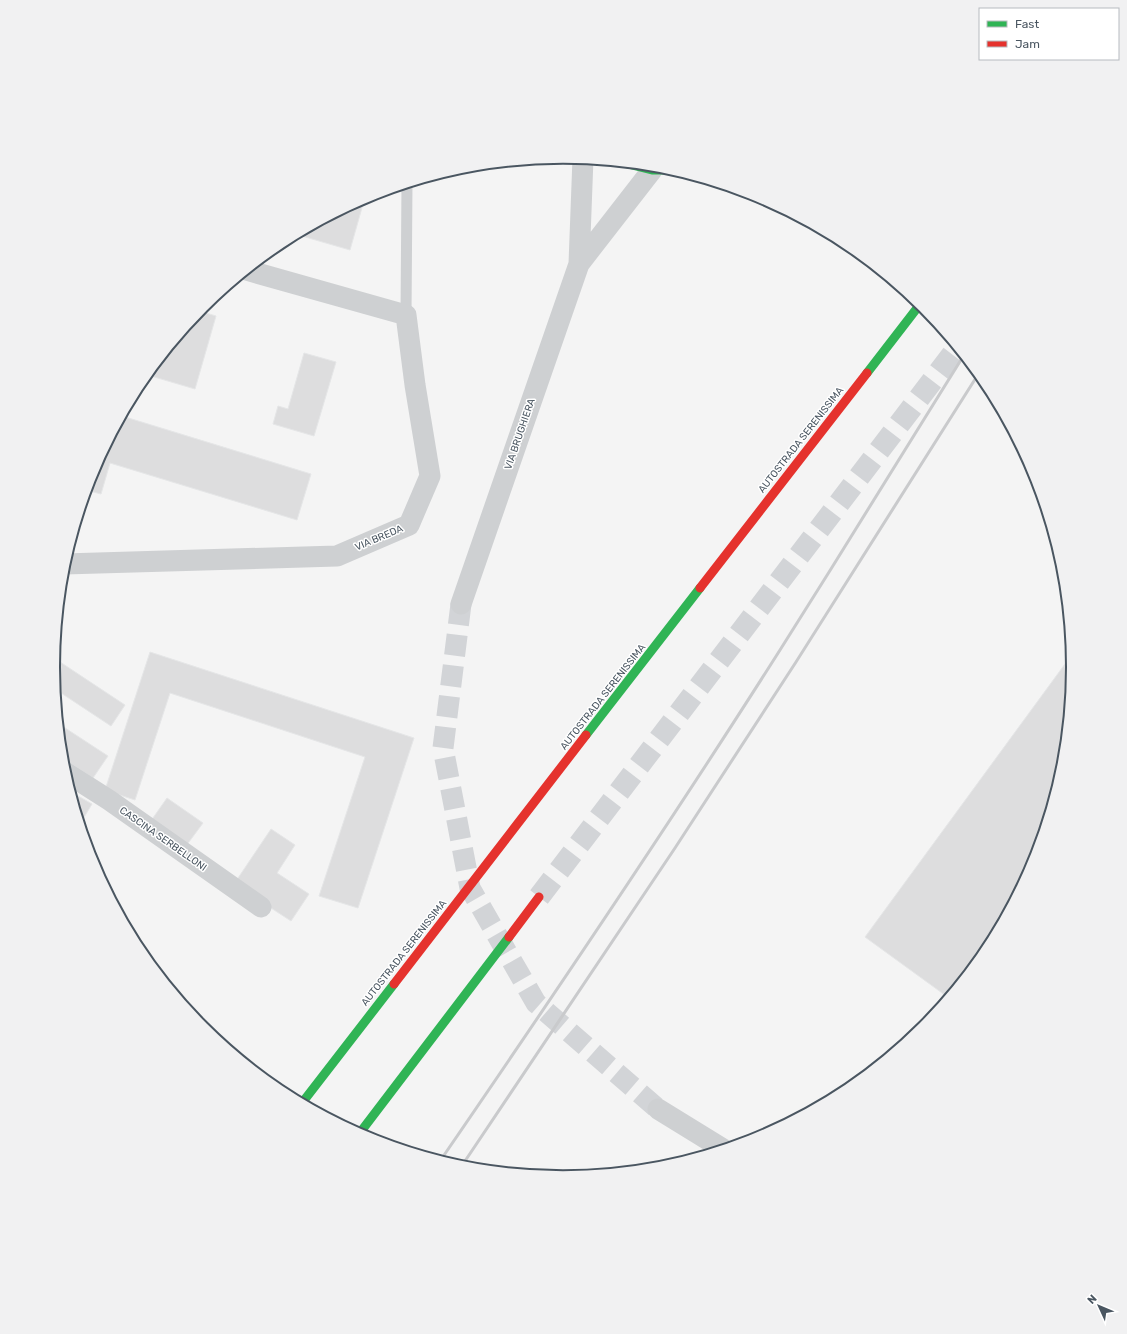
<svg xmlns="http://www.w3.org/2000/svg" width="1127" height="1334" viewBox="0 0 1127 1334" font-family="Rubik,sans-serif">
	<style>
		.building { fill: #ddddde; stroke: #e5e6e7 }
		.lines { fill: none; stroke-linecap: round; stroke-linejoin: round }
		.street-tunnel { stroke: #d2d4d7; stroke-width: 21; stroke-dasharray: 21 10; stroke-linecap: butt }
		.highway-tunnel { stroke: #d2d4d7; stroke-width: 22; stroke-dasharray: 22 11; stroke-linecap: butt }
		.lane { stroke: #ced0d2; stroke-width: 11 }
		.street { stroke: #ced0d2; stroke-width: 21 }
		.fast { stroke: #30b455; stroke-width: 9 }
		.jam { stroke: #e5322d; stroke-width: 9 }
		.rail { stroke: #c9cacc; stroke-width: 3 }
		.labels { text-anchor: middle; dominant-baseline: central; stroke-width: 3; stroke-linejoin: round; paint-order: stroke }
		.street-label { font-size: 10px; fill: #4a5661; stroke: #fff }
		.rim { fill: none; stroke: #4a5661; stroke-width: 2 }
	</style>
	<rect width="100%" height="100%" fill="#f4f4f4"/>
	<path class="building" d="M365,197L350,250L295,234Z
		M199,311L216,316L195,389L151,376L155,364Z
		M304,353L336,362L314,436L273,424L278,406L288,409Z
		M122,416L311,474L297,520L110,463L101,494L86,490L92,471Z
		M150,652L414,738L358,908L319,896L365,757L170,693L135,800L105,790Z
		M1073,653L1074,667L1064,767L1035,863L988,951L949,998L865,937Z
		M54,658L125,705L111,726L55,689L53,667Z
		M59,724L108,756L93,778L62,758Z
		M71,792L92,804L80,824Z
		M167,798L203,823L183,850L148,825Z
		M271,829L295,845L277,873L309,894L291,921L234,884Z"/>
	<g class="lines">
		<path class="street-tunnel" d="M461,604L443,748L470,888L536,1003L658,1109"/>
		<path class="highway-tunnel" d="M539,897L958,347"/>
		<path class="lane" d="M406,315L407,183"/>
		<path class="street" d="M579,264L652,170
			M64,564L337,556L409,525L430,476L415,385L406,315L246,270
			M461,604L579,264L583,158
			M65,772L109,800L261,907
			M658,1109L723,1149"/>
		<path class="fast" d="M620,162L652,170H674
			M867,373L921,303
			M586,735L700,588
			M302,1103L394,984
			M359,1134L509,937"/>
		<path class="jam" d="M700,588L867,373
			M509,937L539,897
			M394,984L586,735"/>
		<path class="rail" d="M440,1161C556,992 671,822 780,650C842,552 903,453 964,355
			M461,1167L675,848L796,662L979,373"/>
	</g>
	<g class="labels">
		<g class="street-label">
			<text transform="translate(520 434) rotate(-71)">VIA BRUGHIERA</text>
			<text transform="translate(801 440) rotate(-52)">AUTOSTRADA SERENISSIMA</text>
			<text transform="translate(379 538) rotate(-23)">VIA BREDA</text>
			<text transform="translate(603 697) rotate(-52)">AUTOSTRADA SERENISSIMA</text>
			<text transform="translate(163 839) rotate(35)">CASCINA SERBELLONI</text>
			<text transform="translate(404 953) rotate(-52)">AUTOSTRADA SERENISSIMA</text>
		</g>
	</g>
	<path d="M0 0H1127V1334H0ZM60 667a503 503 0 1 1 1006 0a503 503 0 1 1-1006 0Z" fill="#f1f1f2" fill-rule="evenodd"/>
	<path class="rim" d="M60 667a503 503 0 1 1 1006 0a503 503 0 1 1-1006 0Z"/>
	<rect x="979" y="8" width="140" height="52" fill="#ffffff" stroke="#b7bbc0"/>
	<rect x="987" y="21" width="20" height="6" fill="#30b455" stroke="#b7bbc0"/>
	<text x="1015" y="28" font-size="12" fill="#4a5661">Fast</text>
	<rect x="987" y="41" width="20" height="6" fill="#e5322d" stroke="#b7bbc0"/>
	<text x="1015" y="48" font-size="12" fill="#4a5661">Jam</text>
	<g transform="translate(1099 1306) rotate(314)" stroke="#ffffff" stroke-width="3" paint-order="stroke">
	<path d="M0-3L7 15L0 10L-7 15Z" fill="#4a5661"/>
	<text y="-6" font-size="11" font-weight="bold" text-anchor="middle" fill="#4a5661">N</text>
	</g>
</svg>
